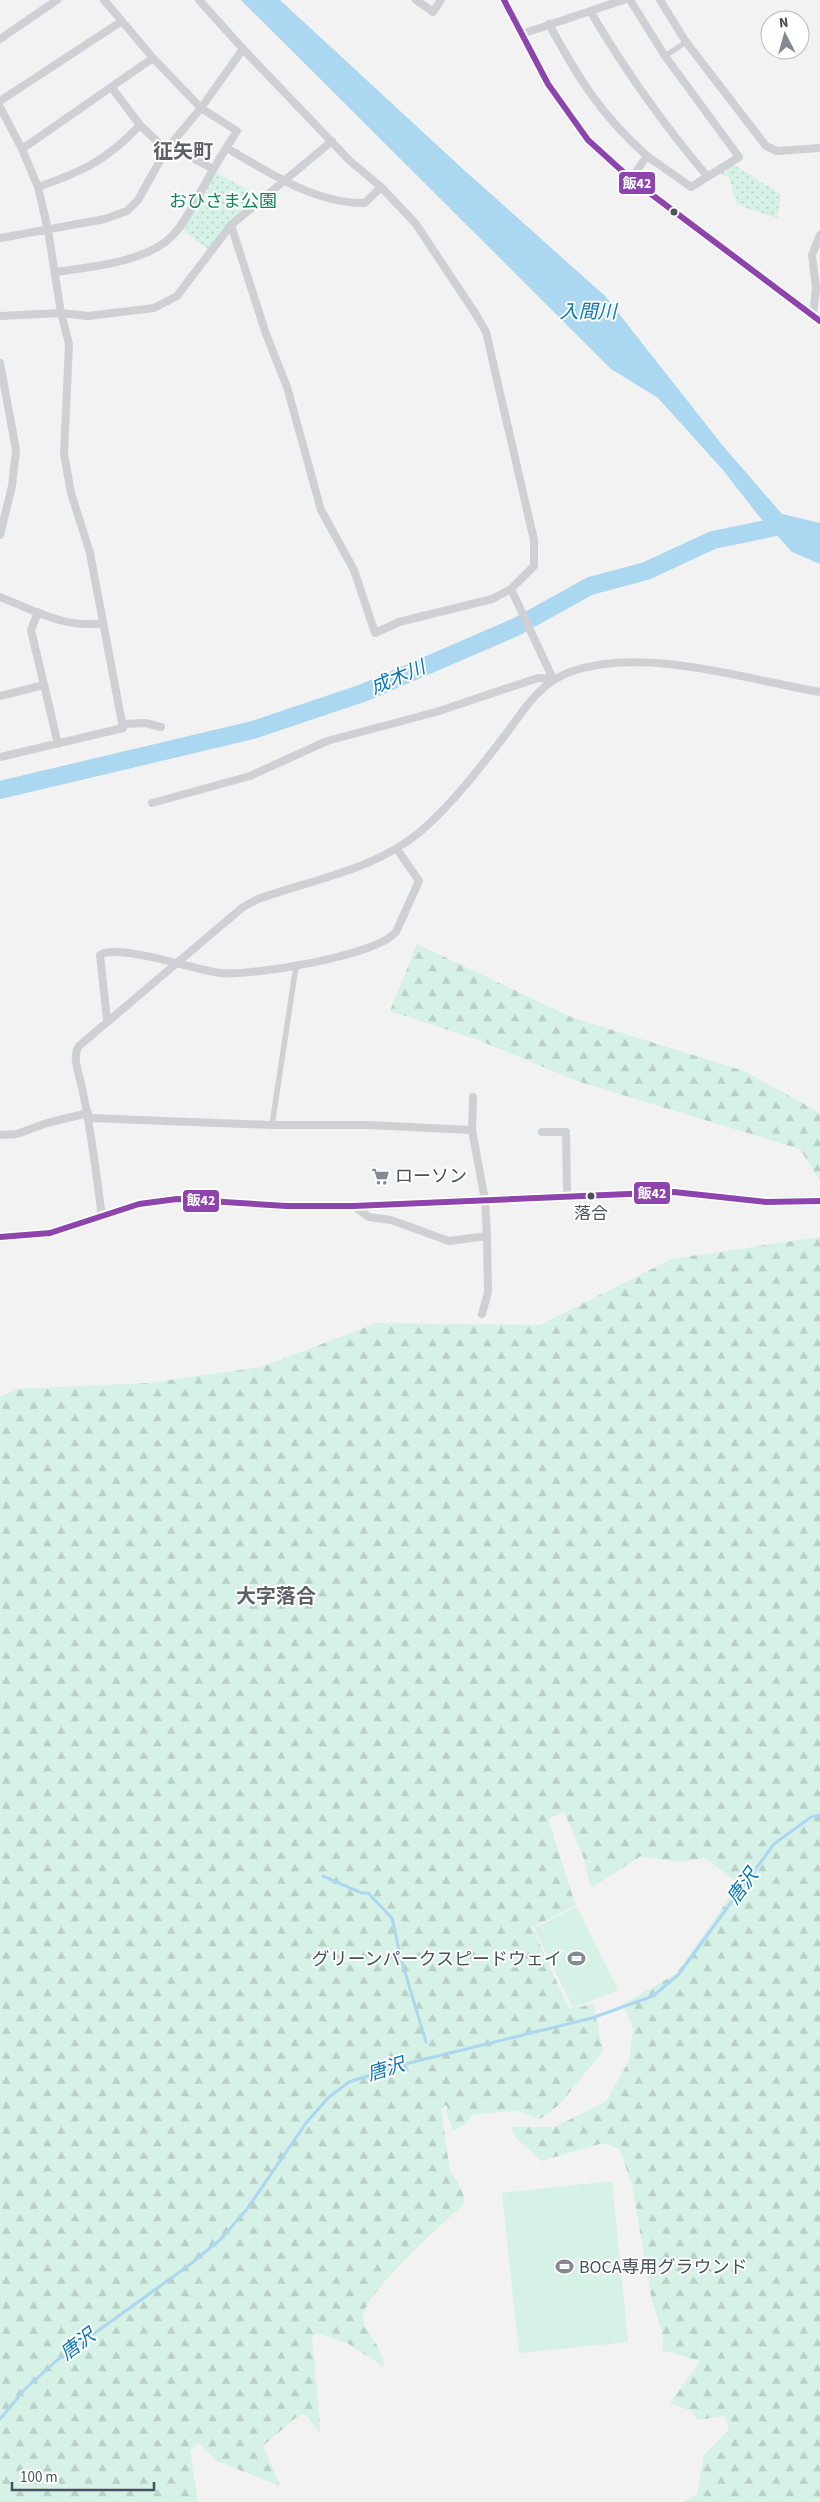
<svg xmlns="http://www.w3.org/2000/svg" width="820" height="2502" viewBox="0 0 820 2502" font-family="'Source Sans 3','Noto Sans JP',sans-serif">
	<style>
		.forest { fill: url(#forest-firs) }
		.park { fill: url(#park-dots) }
		.pitch { fill: #d6f1e5 }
		.water { fill: #abd7f0 }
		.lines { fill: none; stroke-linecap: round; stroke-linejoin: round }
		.stream { stroke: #abd7f0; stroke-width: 3 }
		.river { stroke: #abd7f0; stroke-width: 18 }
		.pedestrian { stroke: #ced0d3; stroke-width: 5.5 }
		.minor { stroke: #ced0d3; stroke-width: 8 }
		.secondary { stroke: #cfd2d5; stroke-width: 10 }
		.bus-1-casing { stroke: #fff; stroke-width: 10 }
		.bus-1 { stroke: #8e44ad; stroke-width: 6 }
		.bus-dot { fill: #48515f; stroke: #fff; stroke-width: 2 }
		.labels { text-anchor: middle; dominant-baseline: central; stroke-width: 4; stroke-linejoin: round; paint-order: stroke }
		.bus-label { font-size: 17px; fill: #48515f; stroke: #fff }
		.park-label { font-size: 18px; fill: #15845d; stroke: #fff }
		.poi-label { font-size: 18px; fill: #48515f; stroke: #fff; text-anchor: start }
		.water-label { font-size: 19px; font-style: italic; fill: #0977b2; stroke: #fff }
		.quarter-label { font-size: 20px; font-weight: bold; fill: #5d6066; stroke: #fff }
		.line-badge { stroke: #fff; stroke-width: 2 }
		.badge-label { font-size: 14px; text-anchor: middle; font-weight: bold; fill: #fff }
	</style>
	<defs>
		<pattern id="forest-firs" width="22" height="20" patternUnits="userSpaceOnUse" patternTransform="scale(1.25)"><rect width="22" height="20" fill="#d6f1e5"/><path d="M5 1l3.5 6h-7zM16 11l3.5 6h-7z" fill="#b9d0c7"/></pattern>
		<pattern id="park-dots" width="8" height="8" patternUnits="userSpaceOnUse" patternTransform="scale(1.25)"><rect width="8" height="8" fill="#d6f1e5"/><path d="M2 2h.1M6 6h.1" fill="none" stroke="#b9d0c7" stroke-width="1.8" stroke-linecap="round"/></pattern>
	</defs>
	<rect width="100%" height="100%" fill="#f2f2f2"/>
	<path class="forest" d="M417,944L571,1017L744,1071L820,1113V1181L800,1149L580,1082L473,1038L390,1011Z
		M820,1237V2502H682L697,2494L704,2455L729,2430L725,2416L697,2420L691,2411L670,2403L700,2361L662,2350L663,2336L651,2296L632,2184L619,2149L603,2143L541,2161L515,2137L511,2127H555L606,2101L629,2061L633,2029L623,2004L676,1974L739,1884L705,1858L679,1862L641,1856L591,1888L583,1856L564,1812L548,1819L576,1906L532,1927L569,2009L593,2004L603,2051L560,2104L540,2119L516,2111L474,2114L464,2125L453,2130L446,2111L448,2107L445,2105L441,2109L450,2172L462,2189L465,2203C446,2221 360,2296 363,2319C366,2336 383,2345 384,2367L347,2343L317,2333L312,2336L321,2436L306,2415H299L263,2446L280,2486L217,2461L198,2443L190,2451L198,2502H0V1397L16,1389L148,1383L261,1367L377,1323L540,1325L672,1259Z"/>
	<path class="park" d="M733,164L781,194L777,218L737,205L729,177L718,174Z
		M214,172L259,195L231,223L209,250L180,228Z"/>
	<path class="pitch" d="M577,1907L618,1990L573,2008L534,1928Z
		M612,2181L628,2342L519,2353L502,2193Z"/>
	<path class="water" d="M241,0H280L464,170L605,296L723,446L782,514L820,523V564L792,552L758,515L723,470L658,398L611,369Z"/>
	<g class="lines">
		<path class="stream" d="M323,1876L362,1893H368L392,1918L401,1959L426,2042
			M0,2419L24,2390L56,2361L188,2266L221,2239L247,2209L306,2123L328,2098L349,2082L405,2064L592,2018L653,1996L678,1975L774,1844L811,1817L820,1815"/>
		<path class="river" d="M0,790L253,730L363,693L516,627L590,586L646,571L713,540L781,526"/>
		<path class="pedestrian" d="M665,56L686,42
			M272,1125L296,966"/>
		<path class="minor" d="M199,0L243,49L350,161L381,187L416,224L475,313L486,332L534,540V566L511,589L553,679
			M416,0L433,12L441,0
			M630,0L665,56L739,157L691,187L647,156L631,179
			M660,0L686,42L766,146L777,151L820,148
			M590,11C625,70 663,124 707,176
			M549,24C578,78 601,115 647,156
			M522,34L623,0
			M0,39L57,0
			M112,88L140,125L166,150
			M0,101L122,21
			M0,107L22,149L38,187L48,230L61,313L69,344L64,454L71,493L90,553L123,728L0,757
			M169,145L213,169
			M227,148C268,172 315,204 365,203L381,187
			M22,149L153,58
			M38,187C84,171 107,160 140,125
			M231,225L266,334L287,387L321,510L354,570L375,633L399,622L492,599L511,589
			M0,238L105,219L127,211L138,200L166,150L201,108L243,49
			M56,272C90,267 147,262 172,236C186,222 195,201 205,184C215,166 226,148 237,131L201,108L153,58L104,0
			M0,316L61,313L88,316L154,308L177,296L231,225L332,141
			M813,316L816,288L812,255L820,235
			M0,363L16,450L12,486L0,535
			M0,597C33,610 66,629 102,623
			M38,612L31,630L58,744
			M0,696L44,685
			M122,724L145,723L161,727
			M152,803L250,776L327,741L436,712L538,678L553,679
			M107,1020L100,955C117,943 195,970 220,973C252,976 376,956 396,932L419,881L397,849
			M473,1097L472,1130L485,1200L487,1236L488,1292L482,1314
			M89,1118L272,1125H367L472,1130
			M542,1132H566L567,1196
			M0,1135L17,1134L47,1123L88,1113
			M353,1206L369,1217L391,1220L449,1241L487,1236
			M102,1217C96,1172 91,1127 81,1083C78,1071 72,1056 79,1046L243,907L258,899C314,879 375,870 421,831C450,806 475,774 499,743C520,717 536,684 570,672C644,646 744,679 820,692"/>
		<path class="secondary" d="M504,0L548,84L588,140L631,179L820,321
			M0,1237L50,1233L139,1204L177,1199L286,1206H353L674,1192L766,1202L820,1201"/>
		<defs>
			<path id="bus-1" d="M504,0L548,84L588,140L631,179L820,321
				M0,1237L50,1233L139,1204L177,1199L286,1206H353L674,1192L766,1202L820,1201"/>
		</defs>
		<use href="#bus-1" class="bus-1-casing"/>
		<use href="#bus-1" class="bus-1"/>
	</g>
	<defs>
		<symbol id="supermarket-bare" viewBox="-9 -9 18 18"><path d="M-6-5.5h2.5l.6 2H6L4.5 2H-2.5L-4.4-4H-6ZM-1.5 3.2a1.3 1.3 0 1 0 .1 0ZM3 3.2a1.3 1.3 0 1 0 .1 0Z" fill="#848992" stroke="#fff" stroke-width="2.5" paint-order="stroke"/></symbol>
		<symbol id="stadium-bare" viewBox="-9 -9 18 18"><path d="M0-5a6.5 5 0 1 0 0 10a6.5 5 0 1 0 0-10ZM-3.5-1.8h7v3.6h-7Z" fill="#848992" stroke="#fff" stroke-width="2.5" paint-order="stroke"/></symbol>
	</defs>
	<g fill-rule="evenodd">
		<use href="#supermarket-bare" x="368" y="1164" width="25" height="25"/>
		<use href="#stadium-bare" x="564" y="1946" width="25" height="25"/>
		<use href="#stadium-bare" x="552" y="2254" width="25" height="25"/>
	</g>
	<g class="bus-dot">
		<circle cx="674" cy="212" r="4.5"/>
		<circle cx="591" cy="1196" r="4.5"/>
	</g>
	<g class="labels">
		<g class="bus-label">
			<text x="591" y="1214">落合</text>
		</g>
		<g class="park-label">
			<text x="223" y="201">おひさま公園</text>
		</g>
		<g class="poi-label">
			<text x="395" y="1176">ローソン</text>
			<text x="562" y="1959" text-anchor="end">グリーンパークスピードウェイ</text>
			<text x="579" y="2267">BOCA専用グラウンド</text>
		</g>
		<g class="water-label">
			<text x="588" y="312">入間川</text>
			<text transform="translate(398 678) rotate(-23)">成木川</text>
			<text transform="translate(743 1887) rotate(-54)">唐沢</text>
			<text transform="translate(386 2070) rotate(-17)">唐沢</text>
			<text transform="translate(78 2345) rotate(-37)">唐沢</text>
		</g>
		<g class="quarter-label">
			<text x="183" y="152">征矢町</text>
			<text x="276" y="1597">大字落合</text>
		</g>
	</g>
	<g class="line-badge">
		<rect x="618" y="171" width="38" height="24" rx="5" fill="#8e44ad"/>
		<rect x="633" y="1181" width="38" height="24" rx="5" fill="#8e44ad"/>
		<rect x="182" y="1189" width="38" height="24" rx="5" fill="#8e44ad"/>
	</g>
	<g class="badge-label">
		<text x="637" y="188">飯42</text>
		<text x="652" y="1198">飯42</text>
		<text x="201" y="1205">飯42</text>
	</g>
	<g transform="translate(785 35) rotate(354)"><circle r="24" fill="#ffffff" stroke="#b6b9bf"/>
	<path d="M0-4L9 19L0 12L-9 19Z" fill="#848992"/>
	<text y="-8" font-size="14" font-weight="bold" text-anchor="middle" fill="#48515f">N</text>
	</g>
	<path d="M12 2482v8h142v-8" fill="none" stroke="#48515f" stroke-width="2.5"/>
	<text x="20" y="2482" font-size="15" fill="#48515f" stroke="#ffffff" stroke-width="4" paint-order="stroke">100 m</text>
</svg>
